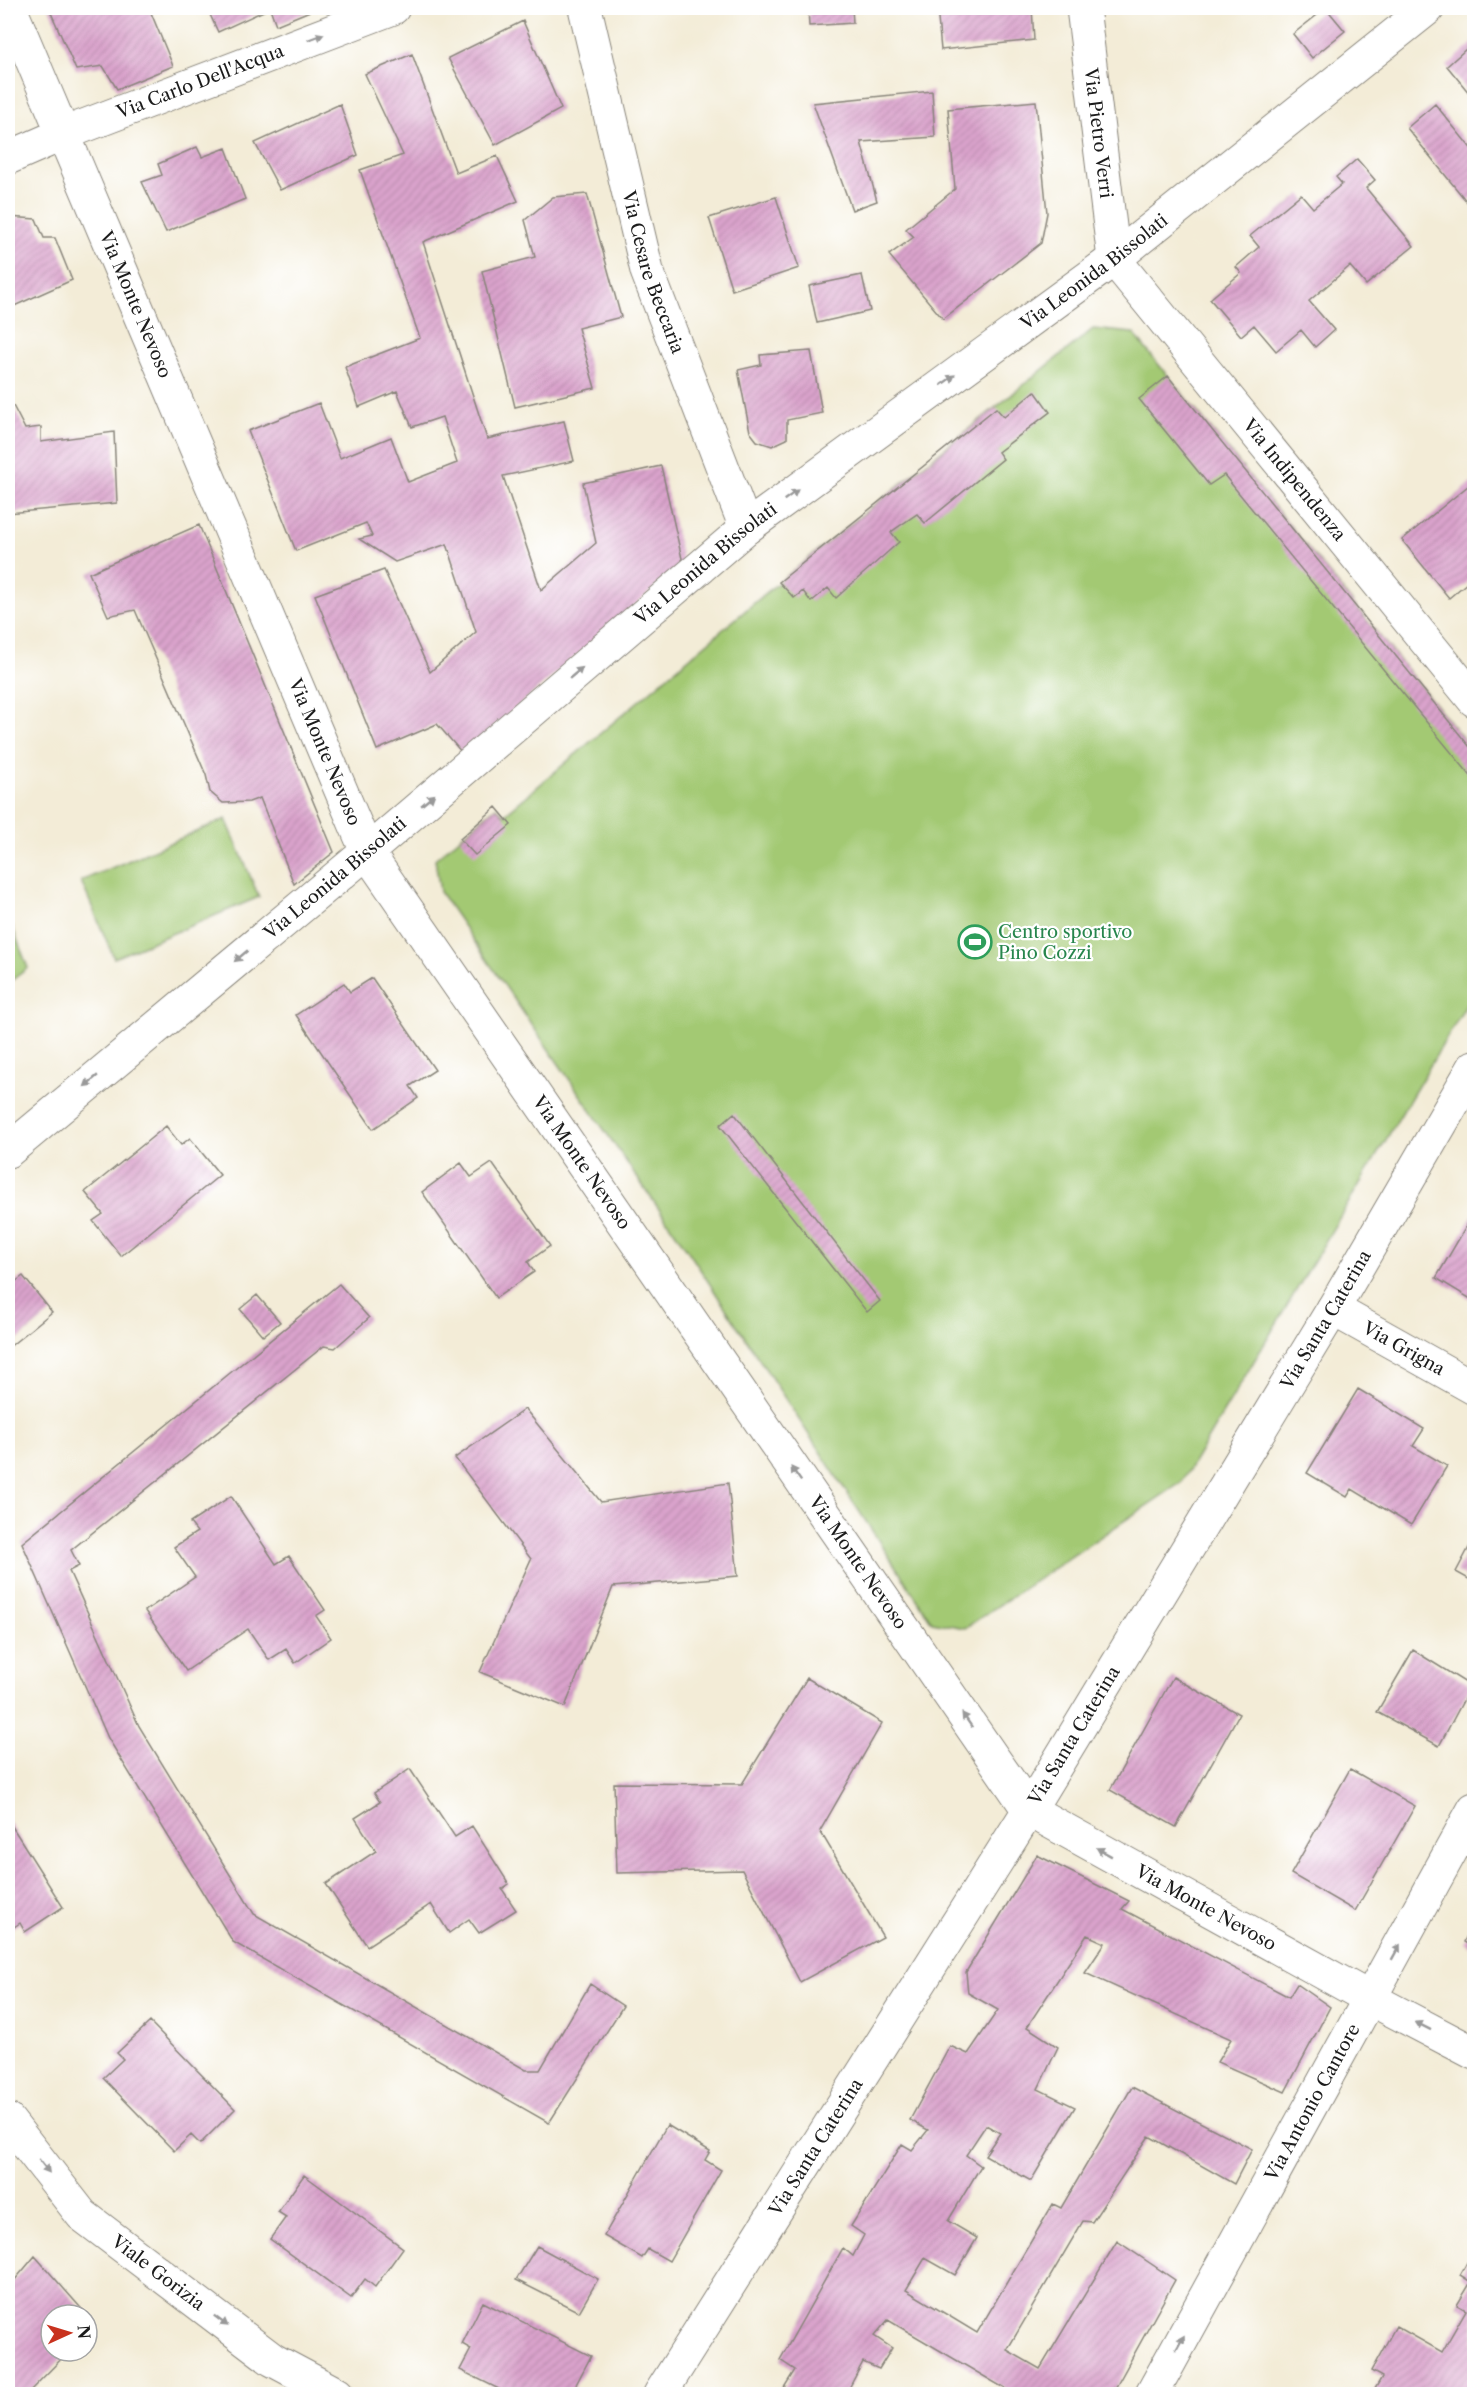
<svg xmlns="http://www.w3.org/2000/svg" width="1482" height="2402" viewBox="0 0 1482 2402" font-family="'Libre Caslon Text',serif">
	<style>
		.grass { fill: url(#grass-tufts); stroke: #607248; stroke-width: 1.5 }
		.garden { fill: #a3c973; stroke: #607248; stroke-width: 1.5 }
		.building { fill: url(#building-hatch) }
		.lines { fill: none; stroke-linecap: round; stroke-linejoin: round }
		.minor-casing { stroke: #88847a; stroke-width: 35 }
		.minor { stroke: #fff; stroke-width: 33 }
		.oneway { fill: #999 }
		.labels { text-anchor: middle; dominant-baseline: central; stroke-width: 4.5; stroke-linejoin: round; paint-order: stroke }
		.street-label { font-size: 18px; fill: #1c1c1c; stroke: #fff }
		.leisure-label { font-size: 18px; fill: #27864d; stroke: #fff; text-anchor: start }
	</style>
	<defs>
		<pattern id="grass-tufts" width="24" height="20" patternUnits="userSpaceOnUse" patternTransform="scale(1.5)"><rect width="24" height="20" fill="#a3c973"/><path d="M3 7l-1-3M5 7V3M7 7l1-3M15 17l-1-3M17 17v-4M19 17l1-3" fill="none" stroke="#8cac63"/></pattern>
		<pattern id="building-hatch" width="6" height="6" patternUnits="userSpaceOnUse" patternTransform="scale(1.5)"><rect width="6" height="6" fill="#daa3cc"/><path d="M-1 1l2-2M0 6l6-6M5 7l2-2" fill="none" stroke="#ba8caf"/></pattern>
	</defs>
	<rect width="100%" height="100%" fill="#fff"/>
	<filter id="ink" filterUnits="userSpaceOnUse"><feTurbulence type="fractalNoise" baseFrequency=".0167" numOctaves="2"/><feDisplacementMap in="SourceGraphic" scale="12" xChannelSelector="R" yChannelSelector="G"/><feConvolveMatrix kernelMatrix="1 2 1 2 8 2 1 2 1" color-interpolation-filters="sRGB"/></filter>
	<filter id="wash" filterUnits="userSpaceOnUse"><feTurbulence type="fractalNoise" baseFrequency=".008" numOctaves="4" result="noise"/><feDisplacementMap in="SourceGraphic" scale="24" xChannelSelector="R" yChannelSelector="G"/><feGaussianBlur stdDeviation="1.35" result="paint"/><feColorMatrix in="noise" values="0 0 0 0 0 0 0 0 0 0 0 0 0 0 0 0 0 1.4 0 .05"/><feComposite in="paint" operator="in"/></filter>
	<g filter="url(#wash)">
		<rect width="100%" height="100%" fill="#f3ecd7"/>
		<path class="grass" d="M8,916L28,968L8,983Z"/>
		<path class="garden" d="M1093,329L1133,333L1474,752V992L1182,1482L965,1628L932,1622L690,1254L440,892L435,859L496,807L504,815L779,582Z
			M226,819L259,897L114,958L81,881Z"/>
		<g id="blocks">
			<path class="building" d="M49,8H130L132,13L149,8L173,66L117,89L103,66L76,70Z
				M207,8H317L276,25L270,8L218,32Z
				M808,8H852L853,23L809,26Z
				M937,8H1032L1034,40L941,50Z
				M1326,8L1345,31L1312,58L1293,34Z
				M523,21L561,109L495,145L448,58Z
				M1474,42V99L1447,66Z
				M412,54L456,173L497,156L518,201L423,242L487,439L564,421L574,461L503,476L541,590L596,543L583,483L661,466L683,563L463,754L437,724L377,750L315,595L384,570L430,672L476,632L447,544L395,562L359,539L372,536L366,523L296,551L248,431L319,403L340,458L391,437L408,482L457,463L442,417L412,427L397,391L359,407L345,367L420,338L360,170L403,155L365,74Z
				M932,91L935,137L861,142L877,201L852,210L813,103Z
				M1036,101L1047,213L1041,243L943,319L889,255L914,237L906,229L955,189L948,109Z
				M340,104L358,155L280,190L255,143Z
				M1435,104L1474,152V196L1467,202L1407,128Z
				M197,147L202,157L226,148L245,199L166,232L142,182L162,175L158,164Z
				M1357,159L1375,180L1366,188L1414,246L1366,285L1350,266L1309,301L1334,330L1315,347L1301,330L1276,351L1254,325L1241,336L1210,299L1241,273L1236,267L1259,247L1250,236L1301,194L1313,208L1342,184L1336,177Z
				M587,194L621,317L578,328L595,388L515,407L482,271L535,257L525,220L553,197Z
				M776,197L799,268L732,290L709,218Z
				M8,217L36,219L44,238H55L72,280L12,307L8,293Z
				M862,275L870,311L817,323L809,286Z
				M811,351L822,413L787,420V439L772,446L757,441L750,432L738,370L761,365L760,355Z
				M1168,376L1474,752V780L1224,475L1209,485L1139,399Z
				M1035,391L1050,412L998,452L1003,459L925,523L917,514L891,532L899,542L836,598L828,588L811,602L803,591L794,598L779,582L996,408L1004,417Z
				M8,396L25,429L41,427V442L114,432L117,503L8,513Z
				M1474,481V577L1449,598L1402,540Z
				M199,525L334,852L294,884L260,798L249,802L223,803L210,792L206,775L135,610L108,616L89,573Z
				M496,807L511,825L475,855L460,839Z
				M372,978L435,1070L410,1086L418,1098L373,1129L296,1015L344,983L350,992Z
				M734,1113L880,1301L867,1312L720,1125Z
				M166,1126L181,1145L190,1138L220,1175L121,1256L93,1221L103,1214L85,1192Z
				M461,1163L471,1177L492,1163L550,1246L528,1262L534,1272L496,1298L422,1192Z
				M1474,1213V1301L1436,1278Z
				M8,1272L15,1282L23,1276L52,1312L8,1348Z
				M339,1284L369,1318L335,1348L324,1346L71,1550L79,1566L69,1571L139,1726L254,1914L526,2070H540L590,1984L623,2006L549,2123L233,1942L108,1738L22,1543Z
				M257,1295L280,1322L263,1336L240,1309Z
				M1358,1389L1424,1429L1413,1446L1447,1466L1411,1525L1352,1489L1347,1497L1307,1473Z
				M525,1409L601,1502L728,1483L738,1576L613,1587L565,1707L480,1672L531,1559L455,1458Z
				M231,1496L276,1564L289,1556L325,1610L316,1616L331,1638L295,1663L286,1649L269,1660L248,1629L186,1671L145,1611L195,1577L174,1547L197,1532L190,1523Z
				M1474,1538V1582L1456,1572Z
				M1413,1650L1471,1686L1439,1746L1377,1712Z
				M1173,1677L1239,1714L1176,1827L1110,1790Z
				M807,1678L882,1723L820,1831L883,1937L800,1982L742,1870L617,1873L614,1783L742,1784Z
				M410,1769L455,1837L472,1826L509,1884L502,1889L516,1910L479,1933L469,1919L449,1933L431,1904L367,1946L326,1884L376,1851L355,1818L380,1802L374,1793Z
				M1350,1769L1415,1806L1355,1911L1291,1874Z
				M8,1820L63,1907L25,1932L20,1923L8,1931Z
				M1037,1855L1129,1901L1122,1909L1289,1997L1297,1984L1330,2007L1285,2092L1217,2062L1231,2039L1085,1973L1105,1943L1087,1935L1027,2027L1058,2047L1038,2089L1075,2107L1031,2181L985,2155L1000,2133L986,2125L966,2155L981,2166L948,2221L977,2238L955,2275L925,2258L906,2290L977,2333L1053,2204L1061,2208L1132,2087L1252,2149L1234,2184L1149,2136L1092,2222L1083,2221L1007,2350L1040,2369L1117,2241L1175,2280L1112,2394H1014L888,2320L874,2336L892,2348L879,2369L863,2362L846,2394H780L795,2370L780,2360L843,2248L853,2256L864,2235L851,2226L902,2144L912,2150L928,2130L910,2120L950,2046L968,2054L998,2010L968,1993L966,1972Z
				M1474,1920V1948L1464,1942Z
				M150,2022L235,2109L200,2144L191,2135L174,2151L103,2078L123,2059L117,2053Z
				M667,2125L710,2151L705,2160L721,2170L669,2261L648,2249L642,2258L604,2236Z
				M304,2175L403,2248L375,2287L365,2279L351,2298L270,2239L286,2217L278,2212Z
				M537,2246L598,2279L579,2312L516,2280Z
				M1474,2250V2394H1372L1382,2377L1371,2371L1396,2326L1442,2352L1466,2310L1457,2305L1471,2282L1460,2275Z
				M35,2256L87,2315H51V2351H69L27,2394H8V2288Z
				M483,2302L591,2356L571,2394H509L460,2370L471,2349L462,2344Z"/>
		</g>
	</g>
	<g filter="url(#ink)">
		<use href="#blocks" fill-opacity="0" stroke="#88847a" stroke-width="1.5"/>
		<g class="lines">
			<defs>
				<g id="minor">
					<path id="s1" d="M10,8L367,852L1029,1810L1371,1999L1474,2053"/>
					<path id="s2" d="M585,8L647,271L746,528"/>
					<path id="s3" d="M1083,8L1114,259L1474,700"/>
					<path id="s4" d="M8,158L63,134L393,8"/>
					<path id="s5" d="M8,1151L367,852L746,528L1114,259L1428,8"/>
					<path id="s6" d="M1333,1309L1474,1388"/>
					<path id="s7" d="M8,2120L82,2215L273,2360L337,2394"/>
					<path id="s8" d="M660,2394L1029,1810L1333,1309L1474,1067"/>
					<path id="s9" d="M1152,2394L1474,1809"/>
				</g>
			</defs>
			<use href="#minor" class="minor-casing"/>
			<use href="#minor" class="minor"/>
		</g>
		<defs><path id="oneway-solid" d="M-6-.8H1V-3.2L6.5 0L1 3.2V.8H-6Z" transform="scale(1.5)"/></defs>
		<g class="oneway">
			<use href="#oneway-solid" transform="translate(316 37) rotate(-21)"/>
			<use href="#oneway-solid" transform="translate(948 380) rotate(-36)"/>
			<use href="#oneway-solid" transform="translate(791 495) rotate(-36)"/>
			<use href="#oneway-solid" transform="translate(576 673) rotate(-40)"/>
			<use href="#oneway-solid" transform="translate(428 800) rotate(-40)"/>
			<use href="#oneway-solid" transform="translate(241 956) rotate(140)"/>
			<use href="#oneway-solid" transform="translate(91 1081) rotate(140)"/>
			<use href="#oneway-solid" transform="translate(796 1474) rotate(-125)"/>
			<use href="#oneway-solid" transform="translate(967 1720) rotate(-125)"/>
			<use href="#oneway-solid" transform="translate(1104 1852) rotate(-151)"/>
			<use href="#oneway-solid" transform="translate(1396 1952) rotate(-61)"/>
			<use href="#oneway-solid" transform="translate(1423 2026) rotate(-153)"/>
			<use href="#oneway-solid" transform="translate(44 2166) rotate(52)"/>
			<use href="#oneway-solid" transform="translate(221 2321) rotate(37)"/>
			<use href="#oneway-solid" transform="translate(1180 2343) rotate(-61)"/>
		</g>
	</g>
	<defs>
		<symbol id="stadium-ring" viewBox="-11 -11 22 22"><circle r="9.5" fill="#fff" stroke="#2e9e5b" stroke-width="1.5"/><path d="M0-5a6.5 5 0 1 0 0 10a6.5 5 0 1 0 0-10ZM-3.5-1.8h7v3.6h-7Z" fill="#2e9e5b"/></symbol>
	</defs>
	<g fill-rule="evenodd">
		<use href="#stadium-ring" x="956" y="923" width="38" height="38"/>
	</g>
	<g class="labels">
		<g class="street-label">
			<text stroke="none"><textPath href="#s4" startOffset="207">Via Carlo Dell'Acqua</textPath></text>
			<text stroke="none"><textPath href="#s3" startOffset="126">Via Pietro Verri</textPath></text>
			<text stroke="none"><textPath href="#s2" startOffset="273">Via Cesare Beccaria</textPath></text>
			<text stroke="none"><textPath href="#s5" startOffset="1398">Via Leonida Bissolati</textPath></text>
			<text stroke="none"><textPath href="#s1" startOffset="322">Via Monte Nevoso</textPath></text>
			<text stroke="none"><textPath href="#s3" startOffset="538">Via Indipendenza</textPath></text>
			<text stroke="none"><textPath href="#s5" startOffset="912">Via Leonida Bissolati</textPath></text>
			<text stroke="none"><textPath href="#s1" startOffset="808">Via Monte Nevoso</textPath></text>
			<text stroke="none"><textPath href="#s5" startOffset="426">Via Leonida Bissolati</textPath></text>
			<text stroke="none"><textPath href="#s1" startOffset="1294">Via Monte Nevoso</textPath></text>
			<text stroke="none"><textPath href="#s8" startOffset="1264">Via Santa Caterina</textPath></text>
			<text stroke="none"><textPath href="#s6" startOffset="81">Via Grigna</textPath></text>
			<text stroke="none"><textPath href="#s1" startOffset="1780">Via Monte Nevoso</textPath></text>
			<text stroke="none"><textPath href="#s8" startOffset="778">Via Santa Caterina</textPath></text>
			<text stroke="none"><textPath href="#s1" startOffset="2283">Via Monte Nevoso</textPath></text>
			<text stroke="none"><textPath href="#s9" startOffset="333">Via Antonio Cantore</textPath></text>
			<text stroke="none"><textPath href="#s8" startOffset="292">Via Santa Caterina</textPath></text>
			<text stroke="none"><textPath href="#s7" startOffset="216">Viale Gorizia</textPath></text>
		</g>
		<g class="leisure-label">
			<text x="998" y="932">Centro sportivo<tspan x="998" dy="21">Pino Cozzi</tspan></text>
		</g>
	</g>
	<rect width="1482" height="2402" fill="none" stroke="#fff" stroke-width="30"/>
	<g transform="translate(69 2333) rotate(86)"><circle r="28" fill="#ffffff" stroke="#a4a4a4" stroke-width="1.5"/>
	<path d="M0-4.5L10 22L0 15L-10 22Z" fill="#c8321e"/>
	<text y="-9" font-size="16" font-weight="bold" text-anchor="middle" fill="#1c1c1c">N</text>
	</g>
</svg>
